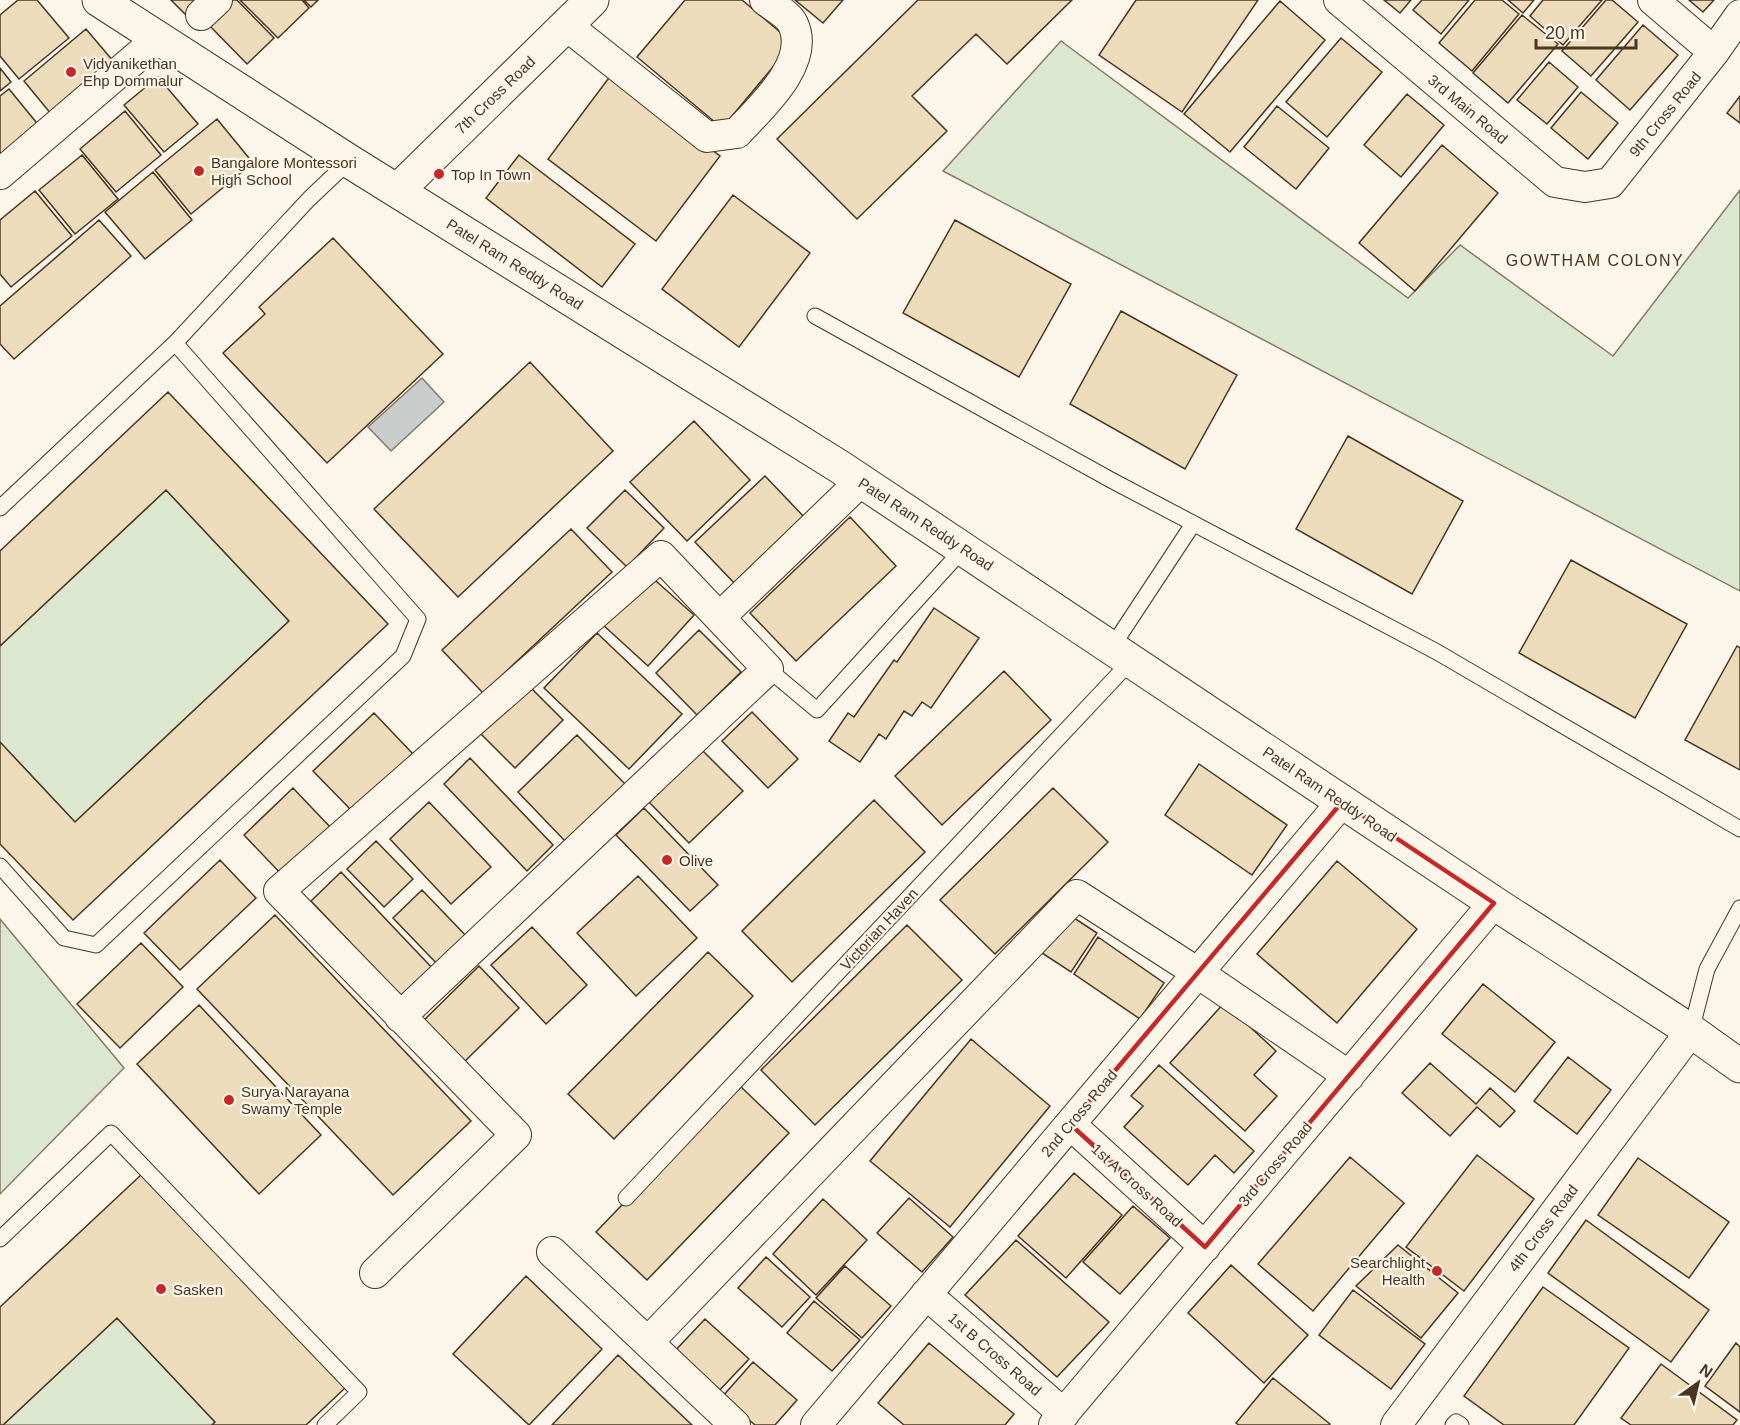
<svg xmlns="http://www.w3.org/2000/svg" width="1740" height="1425" viewBox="0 0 1740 1425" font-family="Helvetica,sans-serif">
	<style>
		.green { fill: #dce7d0; stroke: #887966; stroke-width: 1.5 }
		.water { fill: #c9cecd; stroke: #887966; stroke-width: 1.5 }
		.building { fill: #ecdcbc; stroke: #4a3520; stroke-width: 1.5 }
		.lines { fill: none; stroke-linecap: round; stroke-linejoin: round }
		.service-casing { stroke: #4a3520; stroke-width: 17 }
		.minor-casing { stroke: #4a3520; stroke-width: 32 }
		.tertiary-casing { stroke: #4a3520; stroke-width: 35 }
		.service { stroke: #fbf6e9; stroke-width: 15 }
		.minor { stroke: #fbf6e9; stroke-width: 30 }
		.tertiary { stroke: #fbf6e9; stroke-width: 33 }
		.marked { fill: none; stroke: #c62828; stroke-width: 4.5; stroke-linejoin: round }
		.poi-dot { fill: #c62828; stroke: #fbf6e9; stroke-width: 2 }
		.labels { text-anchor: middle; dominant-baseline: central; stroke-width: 4.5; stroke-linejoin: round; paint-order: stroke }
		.poi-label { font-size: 15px; fill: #4a3520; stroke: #fbf6e9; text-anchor: start }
		.street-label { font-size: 15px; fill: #4a3520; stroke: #fbf6e9 }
		.neighbourhood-label { font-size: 16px; letter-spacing: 1.5px; fill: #4a3520; stroke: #fbf6e9 }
	</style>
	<rect width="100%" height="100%" fill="#fbf6e9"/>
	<path class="green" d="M1061,41L1408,298L1460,245L1613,356L1740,190V591L943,171Z
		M166,490L289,621L75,822L0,742V646Z
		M0,919L124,1068L0,1194Z
		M117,1318L215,1422L212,1425H3Z"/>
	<path class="water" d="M422,378L444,402L391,451L368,427Z"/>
	<path class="building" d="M18,0H37L69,38L19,79L0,56V15Z
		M171,0H202L186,15Z
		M230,0H237L274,38L247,64L207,23Z
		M240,0H302L309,8L278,38Z
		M304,0H318L311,7Z
		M685,0H742L793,43L722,128L637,57Z
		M795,0H843L823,23Z
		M918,0H1072L1007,64L976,34L912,96L947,131L857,219L777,139Z
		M1136,0H1258L1182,112L1099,55Z
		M1384,0H1411L1400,13Z
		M1422,0H1469L1441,34L1413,10Z
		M1475,0H1502L1519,14L1472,71L1439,43Z
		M1508,0H1534L1523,13Z
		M1543,0H1602L1563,45L1530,16Z
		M1606,0H1612L1638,22L1591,76L1562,51Z
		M1689,0H1714L1703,12Z
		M1280,1L1325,40L1230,152L1184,114Z
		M1522,15L1558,44L1508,103L1473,73Z
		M1643,25L1678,55L1630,110L1596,80Z
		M86,29L119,68L56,120L24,81Z
		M1341,38L1382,72L1327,137L1286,102Z
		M1549,62L1578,87L1547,124L1517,100Z
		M0,68L11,82L0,91Z
		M611,75L720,156L656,241L548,159Z
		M158,77L198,124L164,152L124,105Z
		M9,89L45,133L0,171V96Z
		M1581,92L1618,123L1588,159L1551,128Z
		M1407,94L1444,125L1401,177L1364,145Z
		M1740,96V123L1727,113Z
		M1277,106L1329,148L1296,189L1244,147Z
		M125,111L161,155L116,192L80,149Z
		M217,119L253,163L191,214L155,170Z
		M1442,145L1498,193L1415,291L1359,243Z
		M82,155L118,199L75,234L39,190Z
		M519,155L635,244L602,287L486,198Z
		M153,172L192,220L145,259L105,212Z
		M35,191L72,236L11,287L0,274V220Z
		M733,195L810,253L739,347L662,289Z
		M99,220L131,256L14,359L0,344V306Z
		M955,220L1071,284L1019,377L903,313Z
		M333,238L443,354L327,463L223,353L265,314L259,307Z
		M1121,311L1237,375L1185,469L1070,404Z
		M530,362L613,451L458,597L374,509Z
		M168,392L388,624L73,920L0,844V742L75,822L289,621L166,490L0,646V551Z
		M694,421L750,480L687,541L630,482Z
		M1348,436L1463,501L1412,594L1296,529Z
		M765,476L807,520L737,586L695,542Z
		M625,490L664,528L627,567L587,528Z
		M850,517L896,566L796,661L750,613Z
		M571,529L612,572L483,693L442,650Z
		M1571,560L1687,624L1635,718L1519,653Z
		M647,573L694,615L648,666L602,624Z
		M934,608L979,638L931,708L922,702L912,716L904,711L886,739L879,734L860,762L829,741L848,713L854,717L894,660L897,662Z
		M699,630L741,672L697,715L656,673Z
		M597,633L682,714L629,769L544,688Z
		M1737,646L1740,648V770L1685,740Z
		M1004,671L1051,720L942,825L895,776Z
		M526,683L563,720L515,768L478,731Z
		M752,712L798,759L768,788L722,741Z
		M374,713L413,754L353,812L313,771Z
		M577,735L625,784L565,841L518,792Z
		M702,750L743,791L689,843L649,802Z
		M470,758L553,845L527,871L444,784Z
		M1199,764L1287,825L1252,875L1165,815Z
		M293,788L332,829L283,876L244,835Z
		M1053,788L1108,842L995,954L940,900Z
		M874,800L925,852L792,982L742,931Z
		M429,802L491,867L451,904L390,839Z
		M644,808L718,885L690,911L616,835Z
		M376,841L413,879L384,907L347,869Z
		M220,860L256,898L180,970L144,933Z
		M1337,861L1417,929L1337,1023L1257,954Z
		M341,872L436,972L406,1001L311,901Z
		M638,876L697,938L636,996L577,933Z
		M422,890L470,940L441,968L393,918Z
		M1068,914L1097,933L1071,972L1042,953Z
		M275,915L471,1121L393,1195L197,989Z
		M907,925L962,980L815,1125L761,1070Z
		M532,927L587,985L546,1024L491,965Z
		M1098,937L1164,983L1140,1019L1074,974Z
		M141,943L183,987L120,1048L77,1004Z
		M708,952L753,996L614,1139L568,1094Z
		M479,966L519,1008L460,1066L419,1025Z
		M1483,984L1555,1042L1515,1092L1442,1034Z
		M1224,1003L1276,1051L1254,1075L1277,1096L1245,1131L1170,1063Z
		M199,1005L321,1135L259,1194L137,1064Z
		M971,1039L1050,1106L950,1227L870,1161Z
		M1568,1057L1611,1090L1577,1134L1534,1101Z
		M1430,1063L1476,1104L1490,1088L1515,1111L1500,1127L1477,1107L1450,1136L1402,1093Z
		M1159,1065L1254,1151L1234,1173L1215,1155L1188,1185L1124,1127L1143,1106L1131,1096Z
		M738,1084L789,1133L647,1280L596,1232Z
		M1477,1155L1534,1199L1464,1291L1406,1247Z
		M1350,1157L1404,1203L1313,1311L1258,1264Z
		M1638,1158L1729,1222L1689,1278L1598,1215Z
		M1074,1173L1122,1215L1066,1278L1018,1236Z
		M142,1174L346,1387L306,1425H212L215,1422L117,1318L3,1425H0V1307Z
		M909,1198L953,1237L922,1272L877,1233Z
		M823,1199L867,1240L816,1295L773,1254Z
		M1133,1206L1170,1238L1120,1294L1083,1262Z
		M1586,1220L1709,1310L1671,1362L1548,1273Z
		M1016,1240L1109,1322L1057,1377L965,1295Z
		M1398,1245L1458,1293L1421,1338L1356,1286Z
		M766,1257L810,1297L782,1327L738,1288Z
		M1231,1265L1308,1335L1264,1383L1188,1313Z
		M845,1266L891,1306L862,1338L816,1298Z
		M526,1276L602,1349L529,1425L453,1354Z
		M1543,1287L1629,1348L1574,1425H1504L1464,1396Z
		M1353,1290L1425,1344L1391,1389L1319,1335Z
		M814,1301L860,1340L832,1371L787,1333Z
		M705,1319L749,1359L716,1394L672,1354Z
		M929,1343L1014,1414L1005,1425H904L878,1403Z
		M1736,1343L1740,1347V1412L1705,1386Z
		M618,1355L692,1425H552Z
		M753,1362L797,1400L775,1425H755L722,1397Z
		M1661,1364L1737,1420L1733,1425H1631L1621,1418Z
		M1273,1378L1330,1424L1329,1425H1239L1236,1423Z"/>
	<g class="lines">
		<defs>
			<path id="service" d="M815,316L1111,480L1437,652L1740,829
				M0,508L175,343L309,199L349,161
				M1112,647L1193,524
				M768,669L817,710L964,548
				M0,866L64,938L96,945L403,656L418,619L175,343
				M1691,1031L1707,969L1740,908
				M626,1198L1131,661
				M0,1239L111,1133L359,1392L325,1425
				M1453,1425L1456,1422L1461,1425"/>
			<path id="minor" d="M1339,0L1555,182L1585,187L1610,183L1714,52L1740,15
				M1653,0L1714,52
				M201,15L217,0
				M566,25L707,137L737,133C761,107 811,63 793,24C789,15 774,7 765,0
				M0,174L159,38
				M720,617L860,482
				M1070,1124L1205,1247
				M552,1252L735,1425
				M375,1273L516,1135L279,891L661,556L768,669L400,1017
				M926,1294L1064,1414
				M648,1342L1077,895L1198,973L1349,1076
				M816,1425L1342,802
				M1054,1425L1494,903
				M1396,1425L1691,1031"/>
			<path id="tertiary" d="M99,0L349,161L840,467L1494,903L1691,1031L1740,1066
				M398,190L592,0"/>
		</defs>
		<use href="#service" class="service-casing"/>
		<use href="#minor" class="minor-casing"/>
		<use href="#tertiary" class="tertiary-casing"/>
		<use href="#service" class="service"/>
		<use href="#minor" class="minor"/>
		<use href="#tertiary" class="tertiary"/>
	</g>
	<path class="marked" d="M1342,802L1494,903L1205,1247L1070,1124Z"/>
	<g class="poi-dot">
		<circle cx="71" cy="72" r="6"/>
		<circle cx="199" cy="171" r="6"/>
		<circle cx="439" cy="174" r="6"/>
		<circle cx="667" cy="860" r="6"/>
		<circle cx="229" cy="1100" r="6"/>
		<circle cx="1437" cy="1271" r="6"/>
		<circle cx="161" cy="1289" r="6"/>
	</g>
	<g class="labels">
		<g class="poi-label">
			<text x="83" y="63">Vidyanikethan<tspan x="83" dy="17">Ehp Dommalur</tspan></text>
			<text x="211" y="162">Bangalore Montessori<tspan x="211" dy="17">High School</tspan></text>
			<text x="451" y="174">Top In Town</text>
			<text x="679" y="860">Olive</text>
			<text x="241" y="1091">Surya Narayana<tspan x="241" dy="17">Swamy Temple</tspan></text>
			<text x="1425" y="1262" text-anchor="end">Searchlight<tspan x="1425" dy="17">Health</tspan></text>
			<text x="173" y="1289">Sasken</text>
		</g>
		<g class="street-label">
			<text transform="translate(495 95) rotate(-44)">7th Cross Road</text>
			<text transform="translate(1468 109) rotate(40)">3rd Main Road</text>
			<text transform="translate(1665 114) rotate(-51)">9th Cross Road</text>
			<text transform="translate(515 264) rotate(32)">Patel Ram Reddy Road</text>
			<text transform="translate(926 524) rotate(33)">Patel Ram Reddy Road</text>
			<text transform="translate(1330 794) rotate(34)">Patel Ram Reddy Road</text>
			<text transform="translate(879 929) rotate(-47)">Victorian Haven</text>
			<text transform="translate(1079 1113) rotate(-50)">2nd Cross Road</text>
			<text transform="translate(1275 1164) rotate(-50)">3rd Cross Road</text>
			<text transform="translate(1137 1185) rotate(42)">1st A Cross Road</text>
			<text transform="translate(1543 1228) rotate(-53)">4th Cross Road</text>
			<text transform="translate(995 1354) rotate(41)">1st B Cross Road</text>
		</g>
		<g class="neighbourhood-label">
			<text x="1595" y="260">GOWTHAM COLONY</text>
		</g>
	</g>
	<g transform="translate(1698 1383) rotate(34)" stroke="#fbf6e9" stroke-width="4.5" paint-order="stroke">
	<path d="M0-4.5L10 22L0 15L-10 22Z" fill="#4a3520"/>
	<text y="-9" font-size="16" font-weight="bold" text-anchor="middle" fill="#4a3520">N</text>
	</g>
	<path d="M1536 39v9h100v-9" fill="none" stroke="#4a3520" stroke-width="3"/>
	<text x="1545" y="39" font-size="18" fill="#4a3520" stroke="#fbf6e9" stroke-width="4.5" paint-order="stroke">20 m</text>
</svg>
